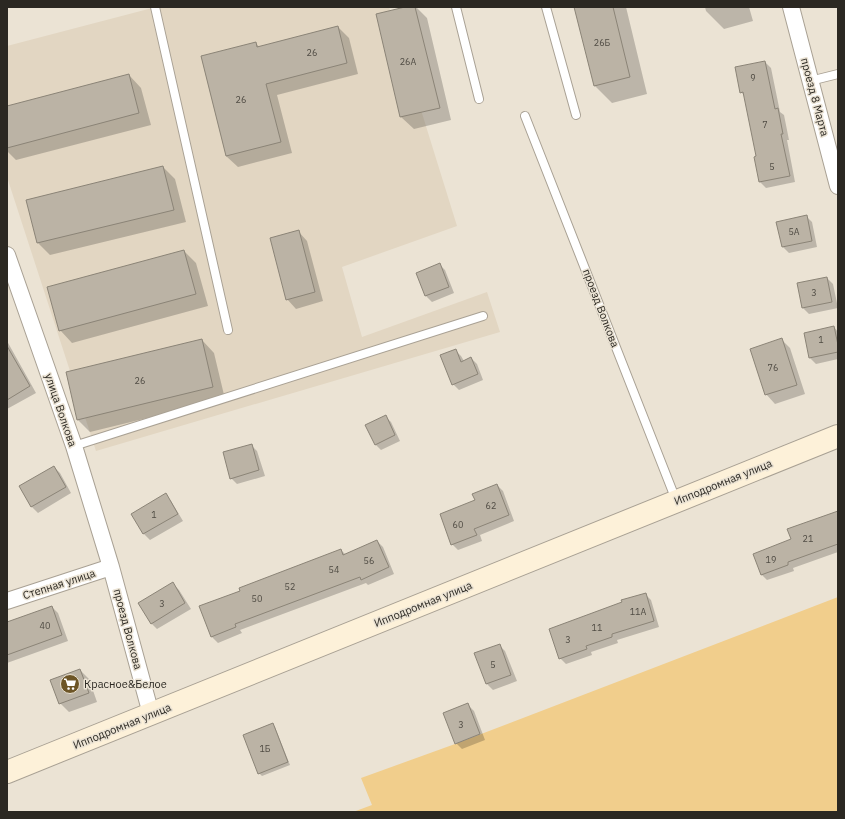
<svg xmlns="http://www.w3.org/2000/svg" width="845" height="819" viewBox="0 0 845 819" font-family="'IBM Plex Sans',sans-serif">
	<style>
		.built { fill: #e2d6c2 }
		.green { fill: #f1ce8c }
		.shadow { fill: #0003 }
		.building { fill: #bbb3a5; stroke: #8b8477 }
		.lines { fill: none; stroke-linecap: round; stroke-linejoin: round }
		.service-casing { stroke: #a9a194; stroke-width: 10 }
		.minor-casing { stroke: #a9a194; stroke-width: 18 }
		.secondary-casing { stroke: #a9a194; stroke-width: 24 }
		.service { stroke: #fff; stroke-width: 8 }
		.minor { stroke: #fff; stroke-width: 16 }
		.secondary { stroke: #fdf1d9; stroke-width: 22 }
		.labels { text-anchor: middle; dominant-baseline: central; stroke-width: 3; stroke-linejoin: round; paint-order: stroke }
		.number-label { font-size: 9px; fill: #4f4b43 }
		.street-label { font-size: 11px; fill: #2b2822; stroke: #ebe3d4 }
		.poi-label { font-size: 11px; fill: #2b2822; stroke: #ebe3d4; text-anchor: start }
	</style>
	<rect width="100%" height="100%" fill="#ebe3d4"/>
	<path class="built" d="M156,7H389L457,226L342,267L362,337L487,292L500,332L96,451L7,177V46Z"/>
	<path class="green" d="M838,597V812H353L372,805L361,778L455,744Z"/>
	<path class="shadow" d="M409,7H416L427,18L451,120L414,129L401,117Z
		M575,7H626L647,94L612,103L595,86Z
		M705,7H749L753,21L724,29L706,11Z
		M338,27L349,38L358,74L277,95L292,153L238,167L226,156L256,43L259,47Z
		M765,62L771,68L780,112L784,115L789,140H787L795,182L766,188L760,182L755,157H757L745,96L741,92Z
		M129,75L141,88L151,125L16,160L7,151V107Z
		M163,167L175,179L186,222L50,255L38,243Z
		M806,216L812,222L817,247L789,253L783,247Z
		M298,231L307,241L323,301L296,309L287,299Z
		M184,251L196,263L208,306L72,343L60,330Z
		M439,264L445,270L454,293L432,302L426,296L417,273Z
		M827,278L833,284L838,308L809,314L803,308Z
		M834,327L838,332V359L816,364L810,358L805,334Z
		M781,339L790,348L805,394L775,404L766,394Z
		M202,340L214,353L225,399L90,432L78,420Z
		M7,341L36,393L7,409Z
		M455,350L461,356L464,361L471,358L477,364L483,380L459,390L453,384Z
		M385,416L391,422L400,441L381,450L375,444Z
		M251,445L257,451L265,476L237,484L231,478Z
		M54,467L60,473L71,493L38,513L32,507L20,487Z
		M497,485L503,491L514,521L480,535L482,541L458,550L452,544L476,501Z
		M165,495L171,501L183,521L150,540L144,534L132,514Z
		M838,513V552L793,568L794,571L767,580L761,574L792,540Z
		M377,541L383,547L394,574L368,585L366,583L240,630L242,633L218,643L212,637L201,607L341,550L346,555Z
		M173,584L179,590L191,609L157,629L151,623Z
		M645,594L651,600L659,627L617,640L618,643L591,652L592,655L566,664L560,658Z
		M52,607L58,613L68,641L7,663V623Z
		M499,645L505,651L517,681L493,690L487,684L476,654Z
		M80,670L89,679L97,702L69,712L60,703Z
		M468,705L474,711L485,740L462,749L456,743Z
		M272,724L275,727L290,765L262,776L259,773Z"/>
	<path class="building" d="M405,7H415L440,108L400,117L376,14Z
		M574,7H613L630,77L594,86Z
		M338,26L347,63L266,84L281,142L226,156L201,56L256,42L257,47Z
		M765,61L775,109L778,108L783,134H781L790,176L759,182L754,157L756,156L743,92L740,93L735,67Z
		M129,74L139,113L7,148V106Z
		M163,166L174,210L37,243L26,200Z
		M807,215L812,241L782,247L776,222Z
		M299,230L315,292L286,300L270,238Z
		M184,250L196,294L59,331L47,287Z
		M440,263L449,287L425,296L416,273Z
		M827,277L832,302L802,308L797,283Z
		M834,326L838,345V352L809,358L804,333Z
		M782,338L797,385L765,395L750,349Z
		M202,339L213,387L77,420L66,372Z
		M7,346L30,386L7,400Z
		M456,349L461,362L471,357L478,374L452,385L440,355Z
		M386,415L395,435L375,445L365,425Z
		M252,444L259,470L230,479L223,452Z
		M54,466L66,487L31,507L19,486Z
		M497,484L509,515L474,529L477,535L451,545L440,514L475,500L472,494Z
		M166,493L178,514L143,534L131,514Z
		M838,511V544L788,562V565L761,575L753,554L791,539L787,529Z
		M377,540L389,567L361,580L360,577L235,624L236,627L211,637L199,606L240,591L239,588L341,549L343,555Z
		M173,582L185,603L151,624L138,603Z
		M646,593L654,621L612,634V637L586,646L587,649L559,659L549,629L622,602L621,600Z
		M52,606L62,635L7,655V622Z
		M500,644L511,675L486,684L474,653Z
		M80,669L89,693L59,704L50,680Z
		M468,703L480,734L455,744L443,713Z
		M273,723L288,762L258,774L243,735Z"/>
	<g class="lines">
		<defs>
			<path id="service" d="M155,7L228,330
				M456,7L479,99
				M546,7L576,115
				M810,81L838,74
				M525,116L676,500
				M74,446L483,316"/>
			<path id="minor" d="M791,7L838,186
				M7,255L74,446L111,567L151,714
				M7,601L111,567"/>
			<path id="secondary" d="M7,772L838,436"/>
		</defs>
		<use href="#service" class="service-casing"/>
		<use href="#minor" class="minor-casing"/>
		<use href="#secondary" class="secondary-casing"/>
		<use href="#service" class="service"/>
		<use href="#minor" class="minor"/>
		<use href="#secondary" class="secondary"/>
	</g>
	<defs>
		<symbol id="supermarket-disc" viewBox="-11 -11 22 22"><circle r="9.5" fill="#6d5526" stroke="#ebe3d4"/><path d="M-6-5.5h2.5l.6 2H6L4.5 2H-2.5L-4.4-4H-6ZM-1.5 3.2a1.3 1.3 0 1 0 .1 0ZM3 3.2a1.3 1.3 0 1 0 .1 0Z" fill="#fff"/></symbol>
	</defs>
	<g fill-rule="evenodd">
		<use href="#supermarket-disc" x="59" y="673" width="22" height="22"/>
	</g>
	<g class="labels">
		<g class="number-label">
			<text x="602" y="42">26Б</text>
			<text x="312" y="52">26</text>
			<text x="408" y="61">26А</text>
			<text x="753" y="77">9</text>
			<text x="241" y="99">26</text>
			<text x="765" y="124">7</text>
			<text x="772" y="166">5</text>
			<text x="794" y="231">5А</text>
			<text x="814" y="292">3</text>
			<text x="821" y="339">1</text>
			<text x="773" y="367">76</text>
			<text x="140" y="380">26</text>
			<text x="491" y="505">62</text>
			<text x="154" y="514">1</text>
			<text x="458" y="524">60</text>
			<text x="808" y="538">21</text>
			<text x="771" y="559">19</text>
			<text x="369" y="560">56</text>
			<text x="334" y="569">54</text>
			<text x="290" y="586">52</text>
			<text x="257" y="598">50</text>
			<text x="162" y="603">3</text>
			<text x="638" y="611">11А</text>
			<text x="45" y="625">40</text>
			<text x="597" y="627">11</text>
			<text x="568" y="639">3</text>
			<text x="493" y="664">5</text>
			<text x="461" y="724">3</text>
			<text x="265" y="748">1Б</text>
		</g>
		<g class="street-label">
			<text transform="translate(815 97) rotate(75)">проезд 8 Марта</text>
			<text transform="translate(601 308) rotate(69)">проезд Волкова</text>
			<text transform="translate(61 410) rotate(71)">улица Волкова</text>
			<text transform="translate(723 482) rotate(-22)">Ипподромная улица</text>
			<text transform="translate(59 584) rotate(-18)">Степная улица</text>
			<text transform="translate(423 604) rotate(-22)">Ипподромная улица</text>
			<text transform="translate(128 629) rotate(75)">проезд Волкова</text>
			<text transform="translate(122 726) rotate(-22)">Ипподромная улица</text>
		</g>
		<g class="poi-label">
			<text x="84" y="684">Красное&amp;Белое</text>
		</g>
	</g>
	<rect width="845" height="819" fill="none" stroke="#2b2822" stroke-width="16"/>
</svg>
